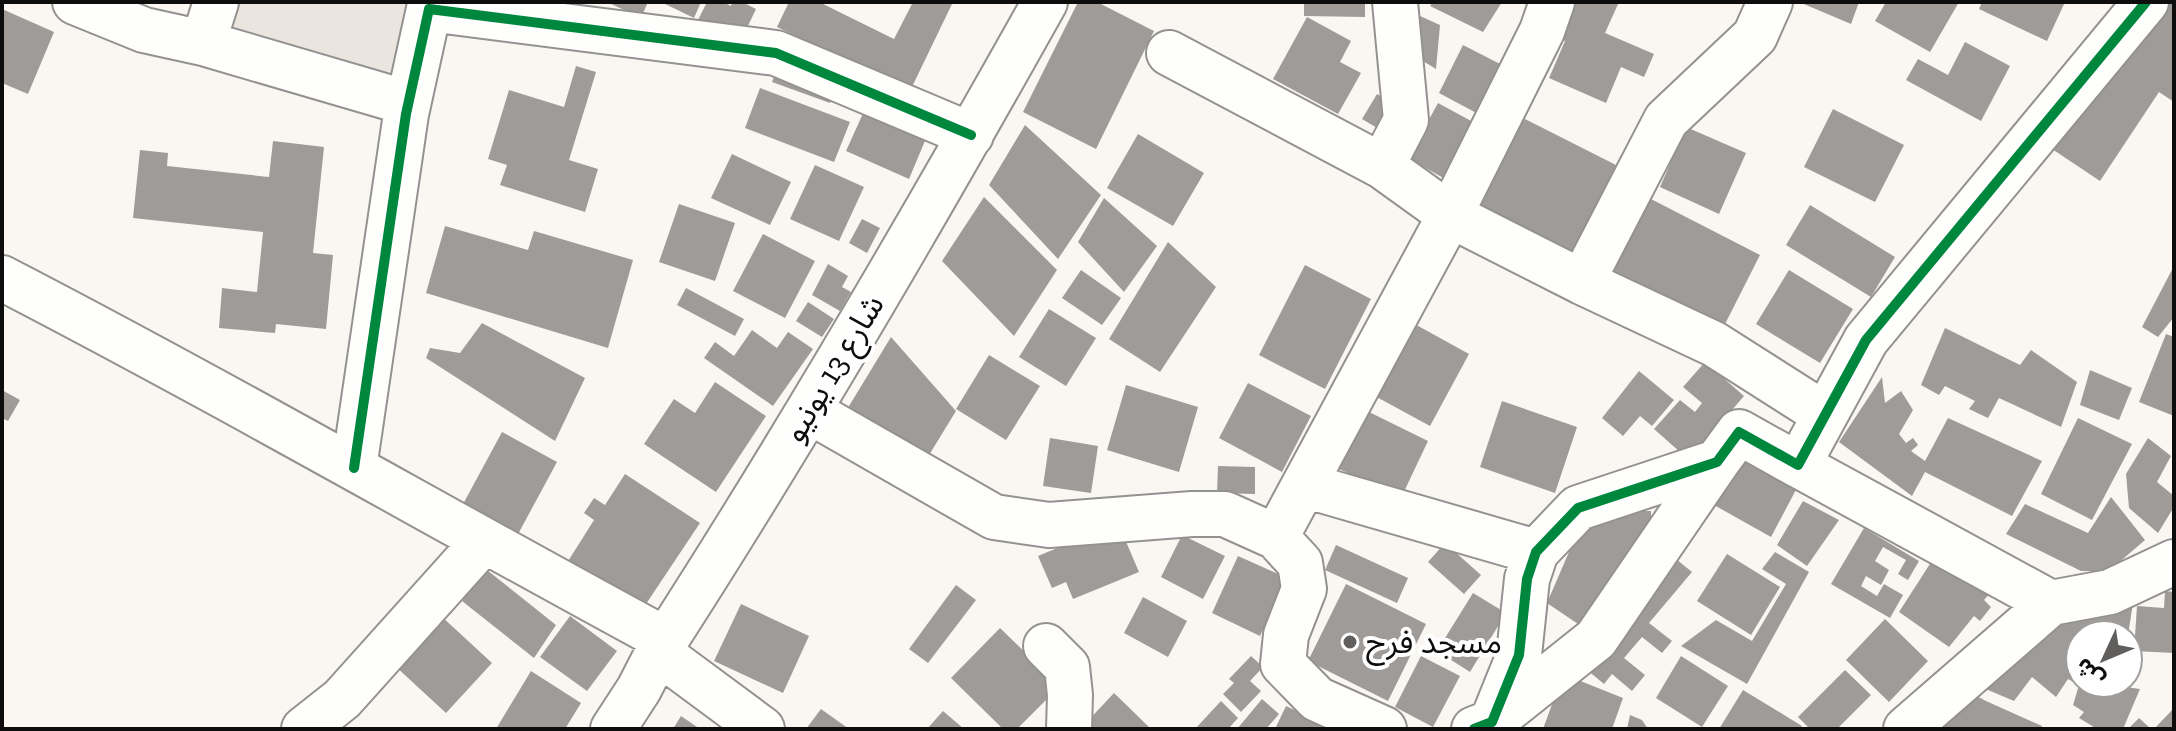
<svg xmlns="http://www.w3.org/2000/svg" width="2176" height="731" viewBox="0 0 2176 731" font-family="'Zilla Slab','Noto Sans Arabic',serif">
	<style>
		.plaza { fill: #eae5df }
		.building { fill: #9e9b98 }
		.lines { fill: none; stroke-linecap: round; stroke-linejoin: round }
		.minor-casing { stroke: #949291; stroke-width: 48 }
		.minor { stroke: #fefefd; stroke-width: 44 }
		.cycleway-casing { stroke: #fff; stroke-width: 15 }
		.cycleway { stroke: #00873e; stroke-width: 10 }
		.poi-dot { fill: #605f5e; stroke: #fff; stroke-width: 3 }
		.labels { text-anchor: middle; dominant-baseline: central; stroke-width: 8; stroke-linejoin: round; paint-order: stroke }
		.street-label { font-size: 32px; fill: #0d0d0d; stroke: #fff }
		.poi-label { font-size: 32px; fill: #0d0d0d; stroke: #fff; text-anchor: start }
	</style>
	<rect width="100%" height="100%" fill="#faf7f3"/>
	<path class="plaza" d="M194,2H433L406,114L174,57Z"/>
	<path class="building" d="M607,2H648L641,18Z
		M661,2H701L694,18Z
		M707,2H723L731,6L732,2H742L756,9L745,32L731,25L724,39L696,24Z
		M789,2H819L894,39L913,2H953L910,91L777,27Z
		M1078,2H1097L1154,31L1096,149L1023,112Z
		M1304,2H1365V17L1304,16Z
		M1433,2H1502L1483,32L1430,6Z
		M1563,2H1619L1605,33L1654,54L1644,77L1621,67L1606,103L1549,78L1565,41L1549,34Z
		M1799,2H1859L1851,24Z
		M1886,2H1959L1930,52L1875,21Z
		M1982,2H2065L2047,41L1979,9Z
		M2155,2H2174V102L2159,92L2100,181L2049,147Z
		M2,9L54,32L28,94L2,83Z
		M1409,11L1440,25L1436,69L1413,55Z
		M1307,17L1351,41L1340,62L1361,73L1338,114L1273,79Z
		M1965,42L2010,66L1981,121L1906,80L1918,59L1948,75Z
		M1463,45L1506,67L1482,116L1439,93Z
		M576,66L596,72L569,160L598,169L585,212L500,185L507,165L488,159L509,90L564,107Z
		M778,66L836,87L830,103L772,82Z
		M760,88L850,122L834,162L745,128Z
		M1377,94L1399,107L1384,132L1362,119Z
		M1438,103L1484,128L1454,184L1408,158Z
		M865,109L927,136L909,179L846,151Z
		M1833,109L1904,145L1875,202L1804,167Z
		M1515,114L1616,165L1571,255L1469,204Z
		M1025,125L1101,195L1058,259L989,185Z
		M1686,127L1746,153L1719,214L1660,187Z
		M1138,134L1204,173L1173,226L1107,188Z
		M273,141L324,147L313,253L333,255L326,329L276,324L275,333L219,328L222,288L257,292L263,232L133,218L140,150L168,153L167,166L269,177Z
		M732,154L791,182L770,225L711,198Z
		M815,165L864,187L839,241L790,219Z
		M984,197L1057,270L1014,336L942,261Z
		M1104,198L1157,246L1124,292L1078,242Z
		M1649,198L1760,255L1721,332L1610,274Z
		M679,204L735,223L715,281L659,262Z
		M1810,205L1895,257L1871,297L1786,245Z
		M862,219L880,228L867,253L849,243Z
		M445,226L528,250L534,231L633,260L608,348L426,293Z
		M763,234L815,261L785,318L733,291Z
		M1168,242L1216,287L1160,372L1109,339Z
		M828,264L848,276L842,287L851,292L840,311L812,295Z
		M1305,265L1371,299L1325,389L1259,355Z
		M2174,266V317L2158,337L2142,327Z
		M1081,270L1121,298L1102,325L1062,298Z
		M1789,270L1853,309L1820,363L1756,324Z
		M686,288L744,319L735,336L677,305Z
		M808,302L834,319L822,337L796,321Z
		M1049,309L1096,338L1066,386L1019,357Z
		M1411,322L1469,354L1430,426L1373,395Z
		M482,323L585,378L555,441L426,358L430,348L460,353Z
		M1945,328L2020,365L2031,350L2077,382L2061,427L1999,398L1988,418L1969,409L1975,401L1945,386L1939,395L1921,385Z
		M752,330L777,348L788,332L813,349L773,406L704,358L715,342L734,356Z
		M2166,334L2174,337V416L2139,402Z
		M891,337L956,411L926,460L846,411Z
		M989,355L1040,386L1006,440L956,409Z
		M1705,362L1744,396L1689,460L1654,429L1680,400L1695,412L1702,403L1683,387Z
		M2090,370L2132,388L2119,420L2080,405Z
		M1639,371L1674,400L1652,426L1640,416L1623,436L1602,418Z
		M1882,377L1885,403L1901,391L1913,410L1899,434L1906,443L1913,438L1918,445L1911,451L1925,461L1948,418L2042,461L2012,516L1925,472L1912,496L1839,442Z
		M715,382L766,416L716,492L644,444L674,399L695,413Z
		M1248,383L1311,416L1282,472L1219,438Z
		M1126,385L1198,407L1179,472L1107,450Z
		M2,390L20,400L8,421L2,418Z
		M1502,401L1577,427L1555,493L1480,467Z
		M1365,410L1428,441L1401,498L1337,468Z
		M2078,418L2132,444L2092,520L2041,494Z
		M502,432L557,462L517,536L462,506Z
		M1050,438L1098,446L1091,493L1043,486Z
		M2148,438L2171,456L2157,482L2174,496V507L2158,533L2129,508L2126,474Z
		M1741,454L1798,486L1771,537L1714,505Z
		M1218,466L1255,467V494L1217,493Z
		M625,474L700,523L640,613L565,566L594,520L584,513L594,498L605,505Z
		M2111,497L2145,540L2109,571H2081L2006,534L2025,504L2088,533Z
		M1803,501L1839,520L1807,566L1777,545Z
		M1587,510L1651,511V531L1581,626L1547,603Z
		M1118,523L1139,572L1073,599L1066,582L1052,588L1038,556Z
		M1864,528L1919,561L1908,580L1898,574L1906,560L1883,547L1875,561L1889,570L1881,585L1866,576L1861,586L1877,596L1884,584L1903,595L1890,618L1831,584Z
		M1182,535L1225,556L1203,599L1161,577Z
		M1944,542L2005,577L1984,600L1991,607L1980,621L1974,616L1949,647L1899,612Z
		M1445,543L1481,575L1464,594L1428,562Z
		M1336,545L1408,578L1397,603L1325,570Z
		M1775,552L1809,572L1747,684L1681,646L1716,620L1752,641L1786,584L1762,569Z
		M1727,554L1780,587L1751,635L1697,601Z
		M1238,556L1287,578L1260,636L1212,613Z
		M1676,559L1692,572L1649,623L1672,641L1662,653L1642,637L1624,658L1645,675L1632,691L1612,674L1604,684L1586,669Z
		M487,570L556,625L534,658L462,601Z
		M1346,584L1426,624L1388,701L1308,661Z
		M956,585L976,600L928,663L909,649Z
		M2165,591L2174,592V653L2134,651L2137,606L2164,608Z
		M1473,593L1506,613L1470,672L1437,651Z
		M1143,597L1187,621L1168,657L1124,633Z
		M2133,603L2128,635H2080V683H2116L2119,686L2140,689L2123,729H2097L2079,718L2084,712L2073,705L2079,685L2068,679L2056,697L2032,677L2014,701L1981,687L2043,627Z
		M741,604L809,636L783,693L714,661Z
		M440,615L492,663L446,713L394,665Z
		M570,616L617,651L587,691L540,657Z
		M1885,619L1928,661L1889,702L1846,660Z
		M1000,628L1060,686L1017,729H1003L951,678Z
		M1251,656L1263,667L1250,681L1261,691L1241,712L1223,694L1234,683L1229,679Z
		M1421,656L1460,676L1433,727L1395,707Z
		M1681,656L1728,686L1702,727L1656,698Z
		M1845,670L1871,695L1837,729H1810L1798,717Z
		M531,671L581,703L565,729H496Z
		M1563,674L1623,698L1612,729H1543Z
		M1962,688L1986,701L2042,726L2041,729H1924Z
		M1743,690L1802,726L1800,729H1719Z
		M1114,693L1151,729H1088L1084,725Z
		M1262,699L1279,714L1266,729H1237Z
		M1221,701L1238,718L1228,729H1195Z
		M1286,706L1328,726L1326,729H1275Z
		M2174,708V729H2154Z
		M821,709L849,729H806Z
		M943,711L964,729H927Z
		M1630,715L1642,720L1648,729H1627Z
		M681,716L700,729H673Z
		M2139,718L2151,729H2132L2130,727Z"/>
	<g class="lines">
		<defs>
			<path id="minor" d="M75,2L144,30L203,43
				M216,2L203,43L408,103
				M1552,2L1542,31L1450,215L1582,282
				M1770,2L1755,36L1666,120L1582,282L1714,344L1824,414
				M1169,53L1382,166
				M2,278C226,394 444,520 666,640
				M809,411L994,517L1049,525L1192,514H1225L1276,537L1300,563L1304,589L1286,635L1283,664L1317,699L1384,729
				M1798,465L2051,603
				M354,468L406,114L429,9L776,53L971,135
				M1304,485L1536,552
				M1276,537L1450,215L1382,166L1406,120L1395,2
				M1046,646L1067,667L1070,695L1069,729
				M658,652L762,729
				M1493,721L1596,639L1717,462
				M304,729L342,699L483,542
				M613,729L639,689L658,652C795,440 922,222 1045,2
				M1474,729L1492,722L1519,655L1527,579L1536,552L1578,508L1717,462L1739,432L1798,465L1866,340L2146,2
				M1906,729L2051,603L2110,592L2174,562"/>
		</defs>
		<use href="#minor" class="minor-casing"/>
		<use href="#minor" class="minor"/>
		<defs>
			<path id="cycleway" d="M354,468L406,114L429,9L776,53L971,135
				M1474,729L1492,722L1519,655L1527,579L1536,552L1578,508L1717,462L1739,432L1798,465L1866,340L2146,2"/>
		</defs>
		<use href="#cycleway" class="cycleway-casing"/>
		<use href="#cycleway" class="cycleway"/>
	</g>
	<circle class="poi-dot" cx="1350" cy="642" r="8"/>
	<g class="labels">
		<g class="street-label">
			<text transform="translate(833 368) rotate(-59)">شارع 13 يونيو</text>
		</g>
		<g class="poi-label">
			<text x="1366" y="642">مسجد فرح</text>
		</g>
	</g>
	<rect width="2176" height="731" fill="none" stroke="#0d0d0d" stroke-width="8"/>
	<g transform="translate(2104 659) rotate(226)"><circle r="38" fill="#ffffff" stroke="#9e9e9e" stroke-width="2"/>
	<path d="M0-6L14 30L0 20L-14 30Z" fill="#605f5e"/>
	<text y="-12" font-size="22" font-weight="bold" text-anchor="middle" fill="#0d0d0d">ش</text>
	</g>
</svg>
